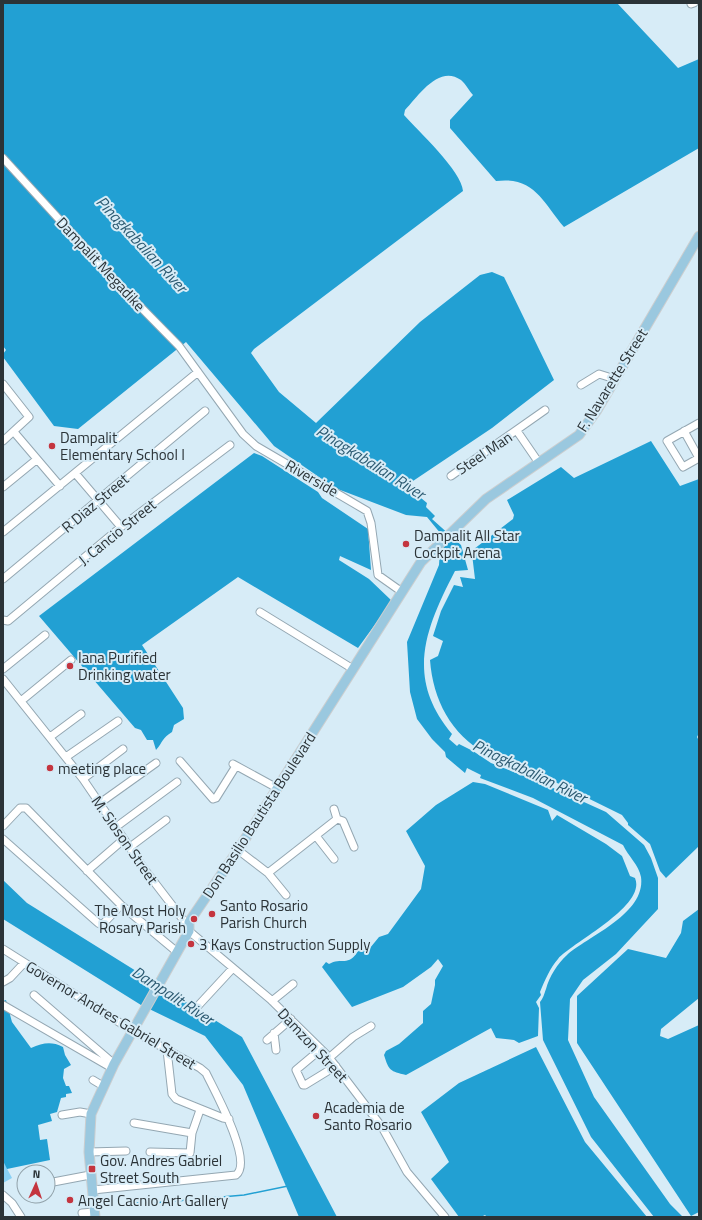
<svg xmlns="http://www.w3.org/2000/svg" width="702" height="1220" viewBox="0 0 702 1220" font-family="'Titillium Web',sans-serif">
	<style>
		.green { fill: #88d0f5 }
		.water { fill: #22a0d3 }
		.lines { fill: none; stroke-linecap: round; stroke-linejoin: round }
		.stream { stroke: #22a0d3; stroke-width: 1.5 }
		.minor-casing { stroke: #94a7b2; stroke-width: 9 }
		.major-casing { stroke: #cccecf; stroke-width: 11 }
		.minor { stroke: #fff; stroke-width: 7 }
		.major { stroke: #9ac8df; stroke-width: 9 }
		.poi-dot { fill: #c4353f; stroke: #d7ecf7; stroke-width: 1.5 }
		.labels { text-anchor: middle; dominant-baseline: central; stroke-width: 4; stroke-linejoin: round; paint-order: stroke }
		.street-label { font-size: 15px; fill: #2b3337; stroke: #d7ecf7 }
		.poi-label { font-size: 15px; fill: #2b3337; stroke: #d7ecf7; text-anchor: start }
		.water-label { font-size: 16px; font-style: italic; fill: #2c5a71; stroke: #d7ecf7 }
	</style>
	<rect width="100%" height="100%" fill="#d7ecf7"/>
	<path class="green" d="M3,1161L12,1178L3,1183Z"/>
	<path class="water" d="M3,3H617L678,68L699,59V148L564,227C543,202 534,176 496,181L450,128V120L473,95C469,91 466,84 461,80C439,64 418,96 405,110L404,115C418,131 462,171 463,191L254,349L251,353L279,392L316,423L420,322L480,275L492,272L504,277L554,380L492,428L410,483L409,488L427,503L426,507L435,516L432,519L461,545L468,570L455,571C425,629 405,678 452,734L449,739L457,746L459,744L473,751L491,763L542,783L606,812L644,845L651,858L658,878V909L616,954L583,980L570,999L568,1040L594,1097L670,1204L683,1217H654L591,1137L543,1040L540,1002C544,997 544,994 546,989C549,977 558,963 567,955C588,936 646,914 641,877C639,865 628,856 623,845L533,798L480,778L481,775L467,768L465,773L446,757L445,752L432,739L417,719L410,692L407,642L439,565L441,534L427,517L406,515L335,488L274,446L186,342L78,429L54,426L3,357V354L6,350L3,346Z
		M651,441L680,486L699,479V733L697,737L699,741V846L666,878L660,871L650,844L628,825V823L622,815L551,780V777L542,774L540,776C523,769 502,763 486,754C451,734 433,700 430,660L438,656L443,641L433,636L441,611L454,585L463,587L460,577L475,579L472,554L474,549L513,519L514,515L507,500L561,467L574,478Z
		M254,453L262,456L318,492L322,498L368,529L371,570L340,556L339,560L369,579L392,601L358,648L238,577L142,645L183,708L184,719L174,725L172,732C162,738 163,742 156,750L153,740H147L141,730L135,728L39,616Z
		M473,782L485,784L548,810L552,821L557,815L606,844L622,856L630,876L635,878C647,906 573,942 558,959C550,968 545,980 540,992L541,995L536,1002L539,1008L538,1036L519,1043L514,1040L496,1038L491,1028L406,1075C390,1071 389,1071 384,1055L386,1051L399,1044L423,1023V1011L431,1004L435,985V980L443,966L438,959L431,967L403,987L352,1007L322,967L326,962L329,964C341,957 349,967 358,951L370,948L379,937L388,934L421,889L425,866L406,831L436,805Z
		M3,880L27,903L242,1037L337,1217H299L243,1085L205,1036L141,1005L3,919Z
		M699,909V998L661,1029L660,1036L668,1039L699,1025V1212L691,1216L577,1043V996L628,949L666,958L681,933L683,921Z
		M6,1000L12,1022L31,1048C43,1043 51,1041 63,1047L65,1055L71,1065L64,1069L63,1078L66,1086H69L72,1093L66,1094V1097L61,1098L57,1112L50,1114L52,1121L38,1125L40,1140L47,1139L50,1160L7,1169L3,1161V1001Z
		M536,1047L585,1142L647,1217H487L485,1215L481,1217H459L431,1179L449,1162L421,1112L459,1083Z"/>
	<g class="lines">
		<path class="stream" d="M133,1203H153L244,1195L288,1186"/>
		<defs>
			<path id="minor" d="M691,4L694,3
				M3,158L122,288L179,346L243,434L256,446L367,511L371,523L378,575L402,592
				M3,384L29,417L3,441
				M581,385L599,374L615,379
				M699,423L667,441L683,467L699,458
				M517,431L539,463
				M684,431L699,458
				M14,432L60,486
				M75,473L121,527
				M451,476L545,410
				M3,487L36,460
				M3,532L198,372
				M3,579L205,411
				M260,612L353,669
				M3,620L8,621L121,527L230,445
				M3,669L45,635
				M3,679L83,779L145,870L188,926
				M21,701L71,660
				M50,737L81,714
				M66,757L118,721
				M180,761L213,799L216,798L236,766
				M233,764L277,788
				M83,779L123,749
				M100,803L156,763
				M334,809L337,819
				M3,826L20,808H26L121,905L177,952
				M116,827L177,782
				M316,836L334,859
				M3,839L98,923L102,925L121,905
				M130,847L166,820
				M238,850L268,873L286,895
				M87,871L124,839
				M268,873L337,819L343,821L354,847
				M189,931L270,999L328,1056L382,1127L407,1172L445,1217
				M3,949L133,1031L200,1068L206,1073C214,1090 254,1161 236,1175L93,1190
				M3,982L10,978L24,963
				M34,995L114,1064
				M272,1001L293,984
				M3,1005L112,1068
				M196,1008L233,968
				M274,1033L276,1050
				M267,1040L291,1019
				M321,1049L296,1070L303,1085H305L336,1066
				M167,1050L172,1094L176,1099L223,1118L229,1119
				M329,1058L353,1037L371,1026
				M93,1080L103,1086
				M62,1115L80,1112L91,1114
				M134,1123L192,1133
				M89,1152L126,1151
				M150,1152L190,1153L192,1133L200,1110
				M48,1183L90,1175
				M3,1195L12,1203L21,1217
				M82,1213L94,1212"/>
			<path id="major" d="M95,1217L89,1152L91,1114L114,1064L189,931V922L238,850L421,562L486,499L579,435L597,410L699,236"/>
		</defs>
		<use href="#minor" class="minor-casing"/>
		<use href="#major" class="major-casing"/>
		<use href="#minor" class="minor"/>
		<use href="#major" class="major"/>
	</g>
	<g class="poi-dot">
		<circle cx="52" cy="446" r="4"/>
		<circle cx="406" cy="544" r="4"/>
		<circle cx="70" cy="666" r="4"/>
		<circle cx="50" cy="768" r="4"/>
		<circle cx="212" cy="914" r="4"/>
		<circle cx="194" cy="919" r="4"/>
		<circle cx="191" cy="944" r="4"/>
		<circle cx="316" cy="1116" r="4"/>
		<rect x="88" y="1165" width="8" height="8" rx="2"/>
		<circle cx="70" cy="1200" r="4"/>
	</g>
	<g class="labels">
		<g class="street-label">
			<text transform="translate(101 264) rotate(47)">Dampalit Megadike</text>
			<text transform="translate(612 380) rotate(-58)">F. Navarette Street</text>
			<text transform="translate(484 453) rotate(-34)">Steel Man</text>
			<text transform="translate(312 478) rotate(30)">Riverside</text>
			<text transform="translate(95 503) rotate(-40)">R Diaz Street</text>
			<text transform="translate(117 532) rotate(-39)">J. Cancio Street</text>
			<text transform="translate(259 815) rotate(-57)">Don Basilio Bautista Boulevard</text>
			<text transform="translate(125 840) rotate(55)">M. Sioson Street</text>
			<text transform="translate(111 1015) rotate(31)">Governor Andres Gabriel Street</text>
			<text transform="translate(313 1045) rotate(47)">Damzon Street</text>
		</g>
		<g class="poi-label">
			<text x="60" y="437">Dampalit<tspan x="60" dy="17">Elementary School I</tspan></text>
			<text x="414" y="535">Dampalit All Star<tspan x="414" dy="17">Cockpit Arena</tspan></text>
			<text x="78" y="657">Iana Purified<tspan x="78" dy="17">Drinking water</tspan></text>
			<text x="58" y="768">meeting place</text>
			<text x="220" y="905">Santo Rosario<tspan x="220" dy="17">Parish Church</tspan></text>
			<text x="186" y="910" text-anchor="end">The Most Holy<tspan x="186" dy="17">Rosary Parish</tspan></text>
			<text x="199" y="944">3 Kays Construction Supply</text>
			<text x="324" y="1107">Academia de<tspan x="324" dy="17">Santo Rosario</tspan></text>
			<text x="100" y="1160">Gov. Andres Gabriel<tspan x="100" dy="17">Street South</tspan></text>
			<text x="78" y="1200">Angel Cacnio Art Gallery</text>
		</g>
		<g class="water-label">
			<text transform="translate(142 244) rotate(47)">Pinagkabalian River</text>
			<text transform="translate(371 462) rotate(32)">Pinagkabalian River</text>
			<text transform="translate(530 771) rotate(26)">Pinagkabalian River</text>
			<text transform="translate(173 995) rotate(33)">Dampalit River</text>
		</g>
	</g>
	<rect width="702" height="1220" fill="none" stroke="#2b3337" stroke-width="8"/>
	<g transform="translate(36 1184) rotate(3)"><circle r="19" fill="#d7ecf7" stroke="#92a2aa"/>
	<path d="M0-3L7 15L0 10L-7 15Z" fill="#c4353f"/>
	<text y="-6" font-size="11" font-weight="bold" text-anchor="middle" fill="#2b3337">N</text>
	</g>
</svg>
